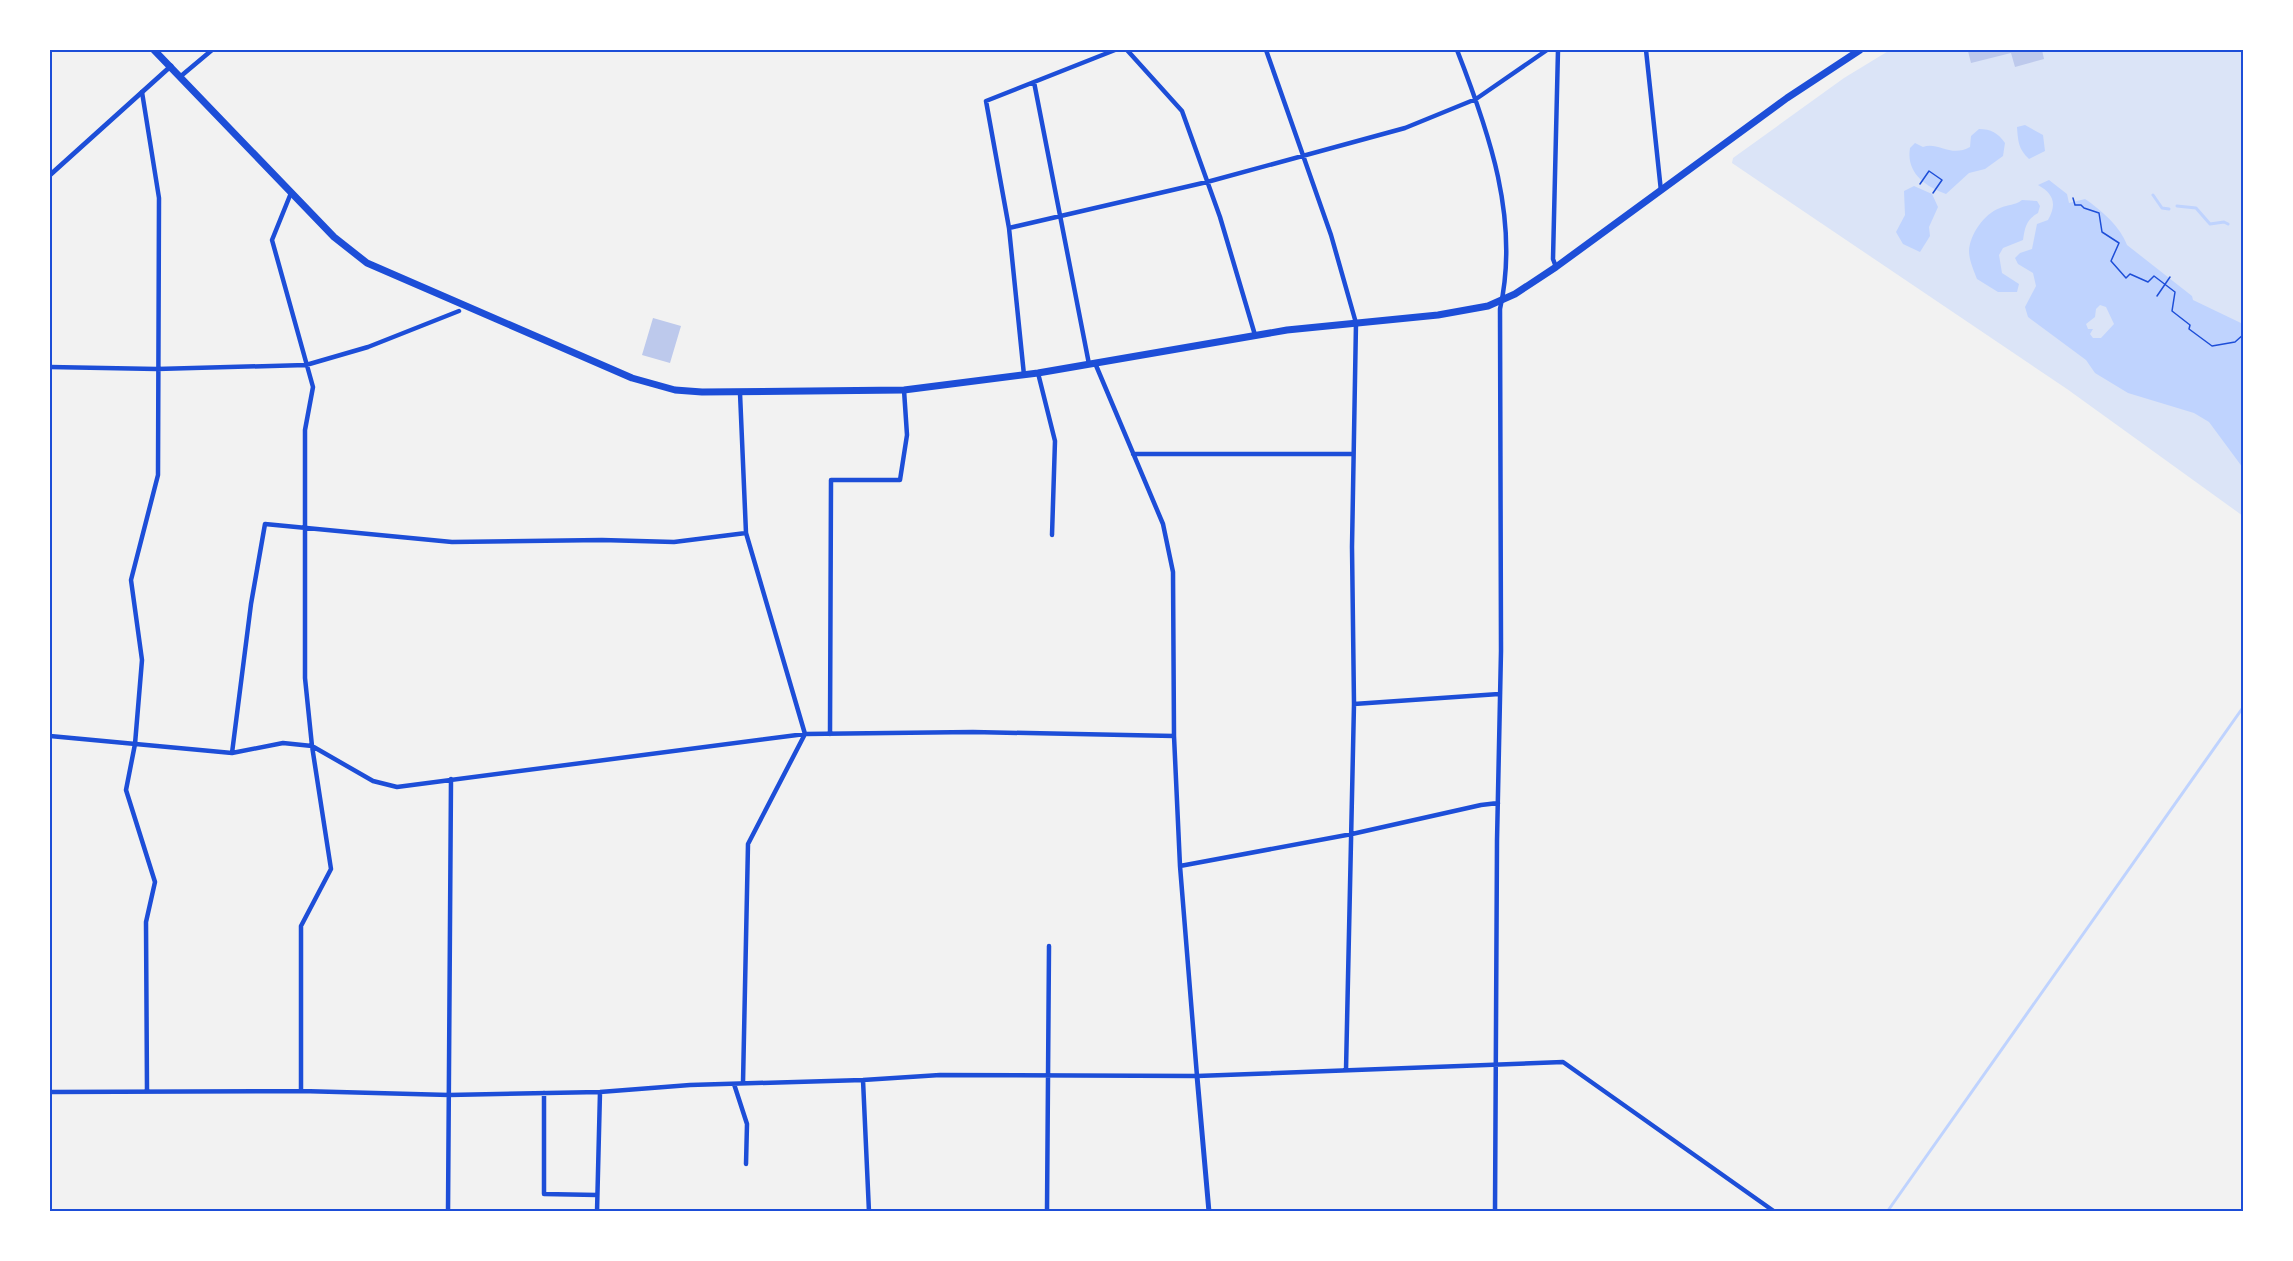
<svg xmlns="http://www.w3.org/2000/svg" width="2293" height="1261" viewBox="0 0 2293 1261" font-family="'Titillium Web',sans-serif">
	<style>
		.green { fill: #dbe4f7 }
		.water { fill: #bfd3fe; fill-rule: evenodd }
		.lines { fill: none; stroke-linecap: round; stroke-linejoin: round }
		.stream { stroke: #bfd3fe; stroke-width: 3 }
		.building { fill: #bdc9ec }
		.path { stroke: #1d4ed8; stroke-width: 1.5 }
		.minor { stroke: #1d4ed8; stroke-width: 4.5 }
		.tertiary { stroke: #1d4ed8; stroke-width: 5 }
		.primary { stroke: #1d4ed8; stroke-width: 7 }
		.neatline { fill: none; stroke: #1d4ed8; stroke-width: 2 }
	</style>
	<rect width="100%" height="100%" fill="#f2f2f2"/>
	<path class="green" d="M1890,50H2243V516L2067,389L1732,163L1733,158L1844,78Z"/>
	<path class="water" d="M2025,125L2043,135L2045,151L2029,159C2018,149 2018,140 2017,127Z
		M1979,129C1991,129 1998,133 2005,143L2003,156L1985,169L1969,173L1946,194C1924,186 1906,172 1910,148L1915,143L1923,147C1937,141 1951,158 1970,147L1971,136Z
		M2049,180L2067,194L2069,203L2085,199C2101,210 2120,226 2127,245L2192,296L2193,300L2243,324V468L2209,422L2194,413L2128,393L2095,373L2086,360L2028,317L2025,307L2036,286L2033,273L2018,264L2015,258L2020,253L2032,249L2037,224L2048,220C2057,204 2054,194 2038,185ZM2100,305L2106,307L2114,324L2101,338H2093L2090,334L2093,329H2088L2086,324L2095,317L2096,309Z
		M1914,186L1932,194L1938,207L1929,227L1930,236L1920,252L1903,244L1896,232L1905,215L1904,191Z
		M2022,200L2037,201L2040,206L2038,213C2026,220 2025,227 2023,240L2003,248L1999,255L2002,273L2019,284L2017,292H1998L1977,279C1974,271 1969,260 1969,251C1970,234 1984,214 2000,208C2009,204 2014,206 2022,200Z"/>
	<g class="lines">
		<path class="stream" d="M2153,195L2162,208L2169,209
			M2177,206L2196,208L2210,224L2224,222L2228,224
			M1887,1212L2244,706"/>
	</g>
	<path class="building" d="M1972,50H2042L2044,59L2015,67L2011,53L1971,63L1968,51Z
		M653,318L681,326L670,363L642,355Z"/>
	<g class="lines">
		<path class="path" d="M1920,184L1929,171L1942,180L1933,193
			M2073,198L2075,205H2081L2084,208L2099,213L2102,232L2119,243L2111,261L2126,278L2130,274L2148,282L2154,276L2175,292L2172,311L2190,325L2189,329L2212,346L2235,342L2244,334
			M2157,296L2170,277"/>
		<path class="minor" d="M1127,50L1182,111L1220,217L1255,335
			M1266,50L1331,235L1356,323L1352,547L1354,704L1346,1070
			M1457,50C1489,132 1520,220 1500,309L1501,651L1497,841L1495,1212
			M1646,50L1661,191
			M181,76L212,50
			M1034,82L1089,364
			M142,92L159,198L158,475L131,580L142,660L135,744L126,790L155,882L146,922L147,1091
			M291,193L272,240L313,387L305,430V678L312,746L331,869L301,926V1091
			M1009,228L1207,182L1405,128L1476,99L1547,50
			M1556,267L1553,259L1558,50
			M1095,363L1163,524L1173,572L1174,736L1180,866L1197,1076
			M50,367L157,369L306,365L368,347L459,311
			M1038,373L1055,441L1052,535
			M1024,375L1009,228L986,101L1115,50
			M740,393L746,533L805,734L748,844L743,1083
			M1133,454H1353
			M1354,704L1499,694
			M830,734L831,480H900L907,435L904,390
			M50,736L232,753L283,743L312,746L373,781L397,787L805,734L973,732L1174,736
			M232,753L251,604L265,524L452,542L602,540L674,542L746,533
			M1180,866L1352,834L1481,805L1498,803
			M863,1080L869,1212
			M734,1084L747,1124L746,1164
			M50,1092L301,1091L449,1095L600,1092L690,1085L863,1080L940,1075L1197,1076L1563,1062L1775,1212
			M544,1093V1194L597,1195
			M448,1212L451,779
			M597,1212L600,1092
			M1047,1212L1049,946"/>
		<path class="tertiary" d="M50,175L171,66
			M1197,1076L1209,1212"/>
		<path class="primary" d="M154,50L334,237L367,263L632,378L675,390L702,392L904,390L1038,373L1287,330L1438,315L1488,306L1515,294L1556,267L1787,98L1860,50"/>
	</g>
	<rect width="2293" height="1261" fill="none" stroke="#ffffff" stroke-width="102"/>
	<rect x="51" y="51" width="2191" height="1159" class="neatline"/>
</svg>
